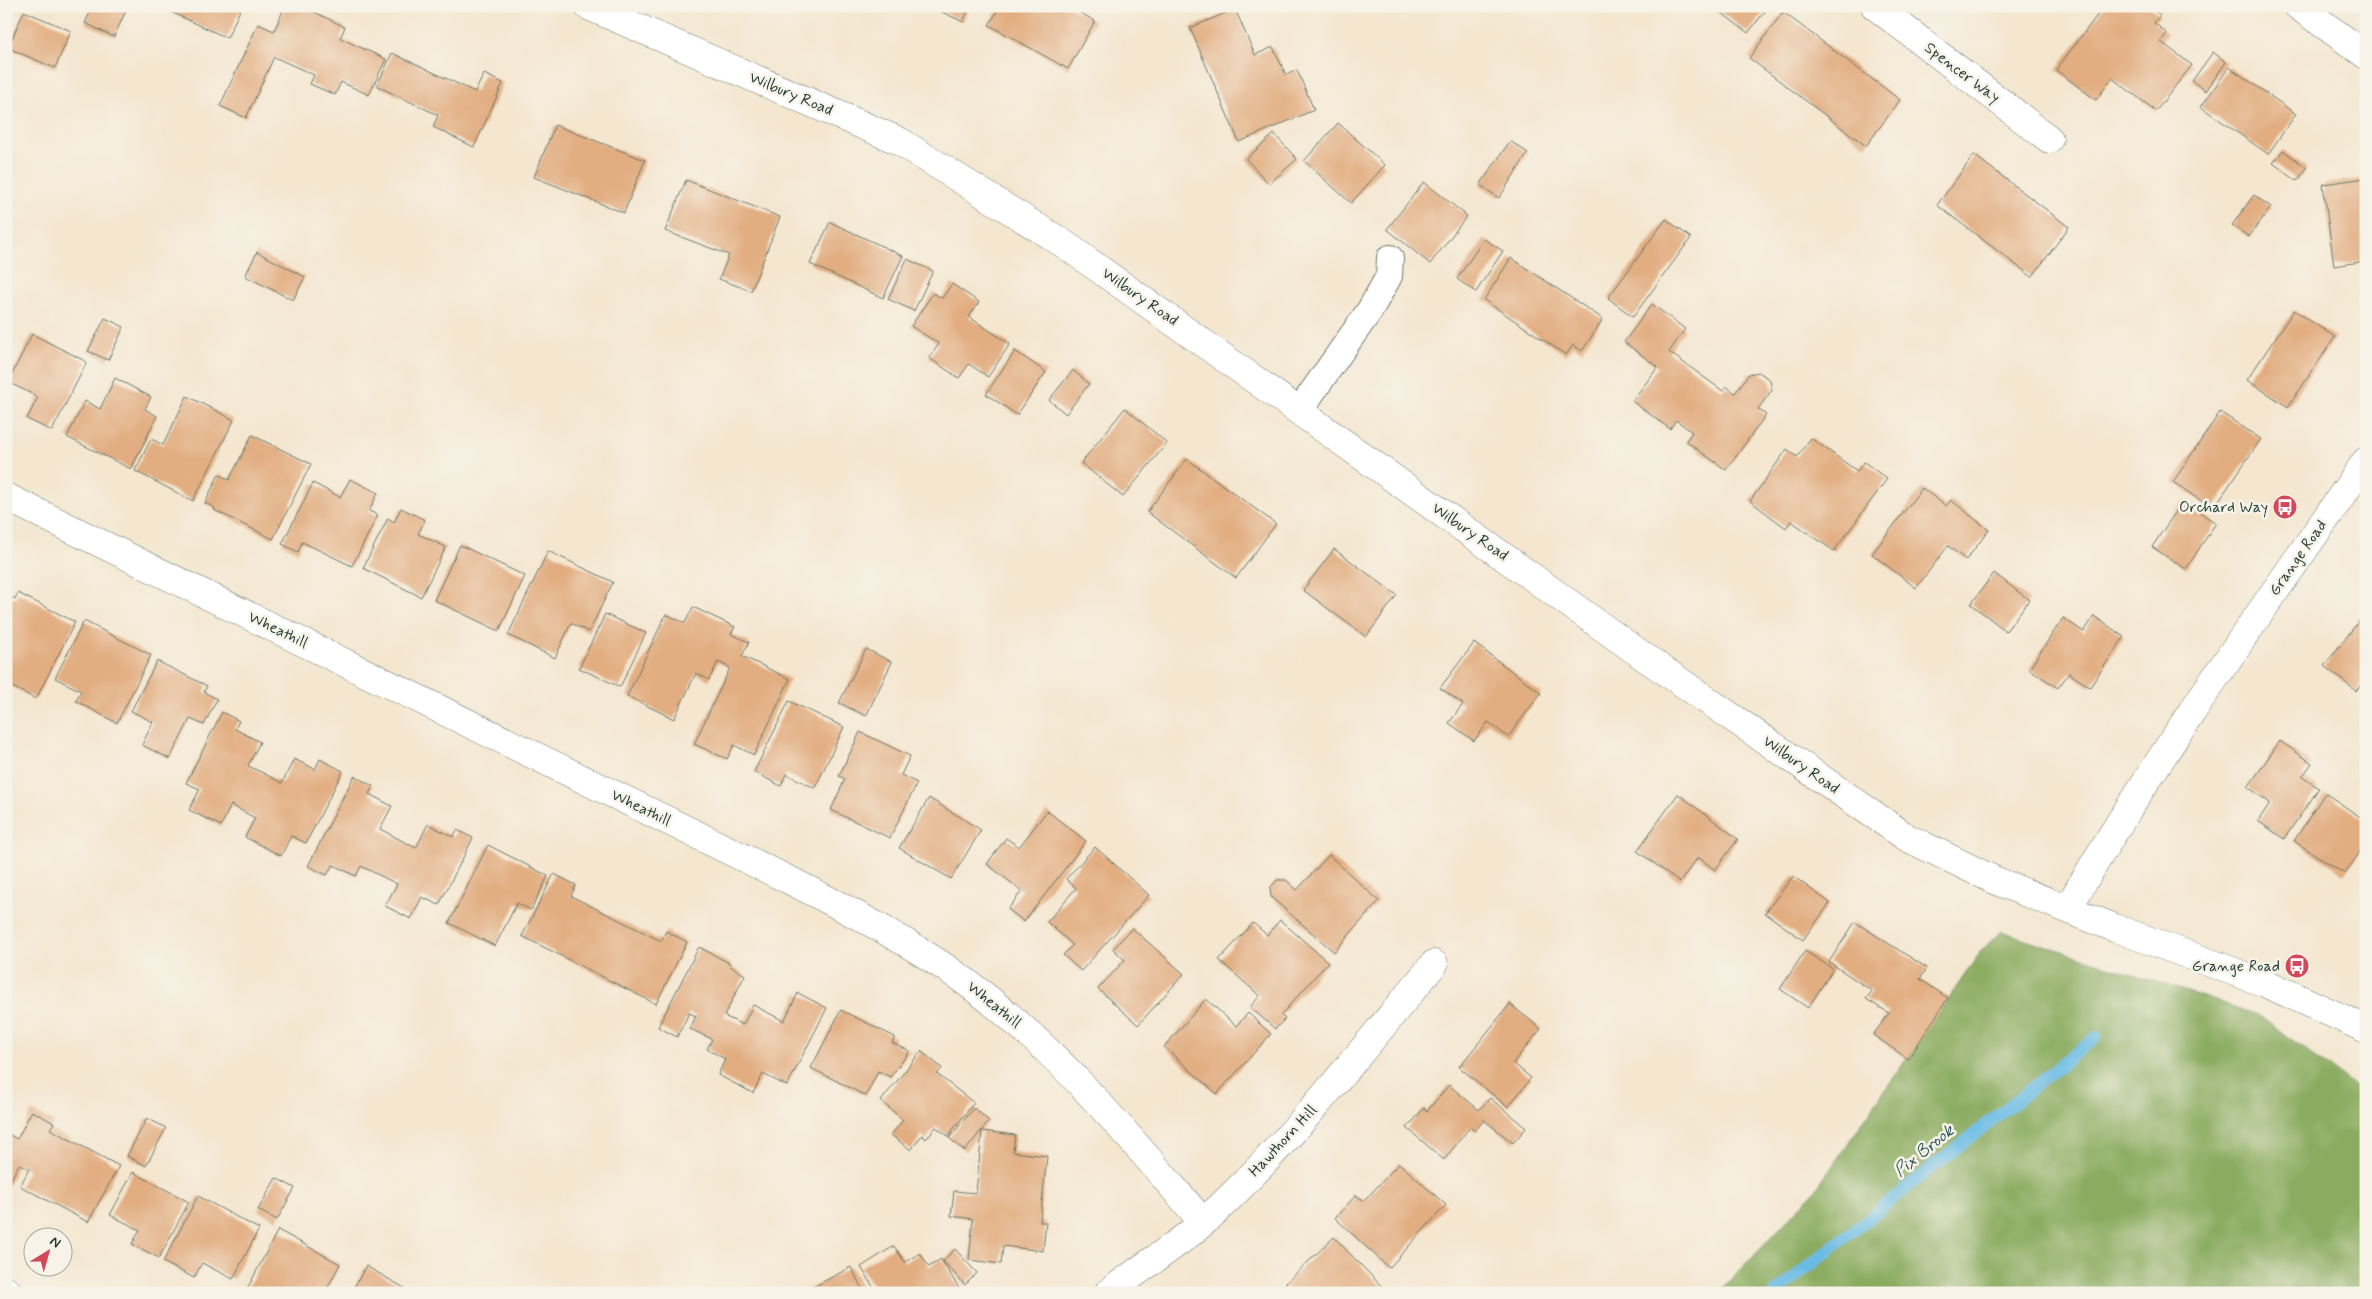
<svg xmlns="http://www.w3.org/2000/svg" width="2372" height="1299" viewBox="0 0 2372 1299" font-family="Mynerve,sans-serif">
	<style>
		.forest { fill: #8bac60; stroke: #55744a }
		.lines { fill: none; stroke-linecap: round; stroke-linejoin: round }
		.stream { stroke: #69bbe5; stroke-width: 12 }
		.building { fill: #e2ad81 }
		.lane-casing { stroke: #6a786a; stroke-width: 28 }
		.street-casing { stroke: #6a786a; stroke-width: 29 }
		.secondary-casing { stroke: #6a786a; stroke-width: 29 }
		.lane { stroke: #fff; stroke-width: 26 }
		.street { stroke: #fff; stroke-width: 28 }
		.secondary { stroke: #fff; stroke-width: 28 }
		.labels { text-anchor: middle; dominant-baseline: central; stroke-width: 5; stroke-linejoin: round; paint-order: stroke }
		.street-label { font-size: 16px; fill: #1f3d34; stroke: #f7f3e8 }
		.poi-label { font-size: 16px; fill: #1f3d34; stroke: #f7f3e8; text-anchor: end }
		.water-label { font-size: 18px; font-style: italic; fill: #325c60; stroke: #f7f3e8 }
	</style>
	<rect width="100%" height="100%" fill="#f7f3e8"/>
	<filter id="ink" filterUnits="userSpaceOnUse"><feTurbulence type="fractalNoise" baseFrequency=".02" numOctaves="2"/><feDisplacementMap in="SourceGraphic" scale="10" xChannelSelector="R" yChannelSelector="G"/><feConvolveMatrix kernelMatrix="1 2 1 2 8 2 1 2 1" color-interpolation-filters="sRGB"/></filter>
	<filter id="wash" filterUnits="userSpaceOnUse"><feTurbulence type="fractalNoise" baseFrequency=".0096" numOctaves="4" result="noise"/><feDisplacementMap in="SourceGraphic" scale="20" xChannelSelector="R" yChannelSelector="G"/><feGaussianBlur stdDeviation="1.12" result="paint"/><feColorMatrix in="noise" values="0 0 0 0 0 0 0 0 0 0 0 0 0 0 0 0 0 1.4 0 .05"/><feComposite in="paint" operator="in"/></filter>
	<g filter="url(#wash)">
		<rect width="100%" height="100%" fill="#f4e6cf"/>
		<path class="forest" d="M2001,931L2258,1015L2366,1094V1293H1719L1815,1191L1982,950Z"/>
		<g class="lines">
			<path class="stream" d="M1775,1293L2096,1037"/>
		</g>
		<g id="blocks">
			<path class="building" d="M93,6H128L114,37L85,23Z
				M158,6H242L227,38Z
				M285,6H302L345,27L340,38L386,59L369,95L341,82L335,95L310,84L314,75L274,57L246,118L220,106L258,24L274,31Z
				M930,6H970L963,22Z
				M1000,6H1068L1095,21L1068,69L989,25Z
				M1713,6H1769L1748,33Z
				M2104,6H2148L2160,15L2154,23L2167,33L2161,42L2192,65L2156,111L2112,78L2096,100L2056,70Z
				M1235,9L1255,55L1273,47L1286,75L1297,70L1314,110L1239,142L1190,28Z
				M24,11L71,31L55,68L8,48Z
				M1783,12L1900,100L1866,146L1749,58Z
				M2213,52L2226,62L2206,91L2192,81Z
				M392,53L475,92L484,74L503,83L474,147L433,127L438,115L377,86Z
				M2229,67L2296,114L2268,154L2201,107Z
				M1338,123L1385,165L1351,203L1304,161Z
				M555,125L645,160L624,213L534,177Z
				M1274,134L1297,159L1269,184L1246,159Z
				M1510,141L1528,153L1499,198L1480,185Z
				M2283,150L2307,168L2297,181L2273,163Z
				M1974,155L2069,227L2032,277L1937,205Z
				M2366,178V261L2334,266L2323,184Z
				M686,180L780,217L751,291L719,279L729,255L665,231Z
				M1424,182L1467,216L1430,264L1387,229Z
				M2254,195L2271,207L2249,237L2232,225Z
				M1666,219L1691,238L1633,317L1608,298Z
				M830,222L903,256L883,298L810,264Z
				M1484,239L1503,251L1476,292L1457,279Z
				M257,252L305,277L293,300L245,276Z
				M1511,258L1603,319L1582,351L1573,345L1566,355L1484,300Z
				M907,259L933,271L914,311L888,299Z
				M952,284L979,302L969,317L1010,344L988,377L969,364L959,378L929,358L939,344L911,326L933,293L942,298Z
				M1652,304L1685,329L1669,352L1723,391L1726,386L1735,393L1749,374L1759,372L1770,380L1772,390L1758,409L1766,415L1726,470L1686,441L1692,432L1676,420L1670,429L1632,401L1658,367L1624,342Z
				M2294,310L2335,337L2288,407L2247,380Z
				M105,318L124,327L108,360L88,351Z
				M32,334L87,362L52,431L27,419L38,397L8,382Z
				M1015,351L1046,372L1017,415L986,394Z
				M1073,370L1089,384L1066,414L1049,400Z
				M115,378L151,397L145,409L157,416L131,469L67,437L85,401L100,409Z
				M187,396L234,420L193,501L135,471L151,439L163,445Z
				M1125,408L1167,443L1123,497L1081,463Z
				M2220,412L2261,439L2213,509L2173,482Z
				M252,435L311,464L273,539L214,510L215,508L205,503L219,474L229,480Z
				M1811,438L1857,471L1864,462L1887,479L1834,551L1791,521L1786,528L1750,501L1787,449L1797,457Z
				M1187,459L1276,524L1236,578L1147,512Z
				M350,479L378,493L369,511L378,515L352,566L302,542L298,552L282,544L313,483L340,497Z
				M1922,488L1946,506L1951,500L1989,530L1966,560L1948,546L1916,588L1872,554Z
				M2183,501L2216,523L2186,569L2152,547Z
				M401,508L425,520L418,534L446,547L421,597L363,568L388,518L394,522Z
				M460,545L525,576L499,631L434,600Z
				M1334,549L1397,595L1366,637L1303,590Z
				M548,551L613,582L589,632L571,623L555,658L508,635Z
				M1994,573L2029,600L2006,631L1971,604Z
				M18,593L75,622L36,699L6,684V594L15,599Z
				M693,607L735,627L731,634L749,642L742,656L790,679L754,755L734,745L727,759L694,744L730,668L718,662L709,680L696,673L674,719L627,696L666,614L685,623Z
				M605,614L646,633L620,687L579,668Z
				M2094,616L2124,637L2090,687L2069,673L2058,688L2029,669L2063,618L2084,632Z
				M84,621L151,655L117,723L76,701L81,691L55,678Z
				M2359,621L2366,626V678L2356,691L2324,666Z
				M1474,643L1541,693L1508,737L1488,722L1474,741L1449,723L1463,704L1440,688Z
				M866,649L892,662L866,716L839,703Z
				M157,661L207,686L204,692L217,699L204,725L190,719L170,759L142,745L153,722L131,711Z
				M789,701L844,727L815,788L786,774L781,786L754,772Z
				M222,712L239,721L235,729L260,742L248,766L263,773L282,783L294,759L315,769L320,759L343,771L306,843L291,836L281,856L245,837L255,818L231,805L221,826L189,810L200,789L186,783Z
				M860,732L910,756L901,775L917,783L890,838L831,810L845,779L839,776Z
				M2280,741L2312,763L2302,777L2319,788L2284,839L2258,821L2270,803L2248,787Z
				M354,776L373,786L369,794L392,806L380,829L416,848L428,824L453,837L457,830L473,838L439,905L422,897L411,919L385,906L397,884L361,866L356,876L333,865L327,875L308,866Z
				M2325,793L2366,821V843L2345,874L2294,841Z
				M1678,794L1738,839L1715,870L1698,857L1680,882L1637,851Z
				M929,798L981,830L951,879L899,848Z
				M1047,811L1086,841L1024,922L1008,909L1022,891L987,864L1006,838L1019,847Z
				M488,845L548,876L531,910L517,903L495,946L449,923Z
				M1095,847L1149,895L1081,971L1063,955L1073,945L1047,922L1076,888L1066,879Z
				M1329,855L1379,901L1334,952L1271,897L1270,888L1277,880H1286L1297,890Z
				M554,874L576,885L571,896L661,941L666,931L687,942L656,1004L522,936Z
				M1793,876L1830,903L1803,940L1765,913Z
				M1280,920L1328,962L1281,1015L1285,1019L1275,1029L1250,1007L1260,996L1219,960L1253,923L1267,935Z
				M1855,922L1927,968L1920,979L1948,998L1908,1059L1873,1035L1889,1013L1866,999L1872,991L1829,962Z
				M1132,928L1184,974L1138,1025L1098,989L1125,960L1113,949Z
				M699,947L731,964L730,966L745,975L724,1016L743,1025L753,1005L784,1021L798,993L827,1008L787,1086L763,1074L753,1093L718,1075L725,1059L707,1049L712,1039L690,1029L696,1016L689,1013L677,1037L658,1027Z
				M1805,951L1833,969L1808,1008L1780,989Z
				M1206,999L1236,1026L1248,1013L1271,1034L1217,1094L1164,1047Z
				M1510,1004L1541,1029L1513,1063L1531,1078L1508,1107L1459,1067Z
				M841,1010L895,1037L892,1043L910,1051L890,1077L878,1071L866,1096L811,1068Z
				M921,1051L942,1068L937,1074L974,1103L948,1136L936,1127L926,1139L922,1135L911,1150L891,1135L903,1120L881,1101Z
				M1449,1085L1479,1110L1490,1098L1526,1128L1513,1143L1484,1120L1475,1131L1470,1127L1444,1160L1407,1128L1424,1108L1427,1111Z
				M974,1108L989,1121L965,1151L949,1138Z
				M32,1111L54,1123L50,1129L119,1166L88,1222L20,1186L29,1169L19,1164L6,1189V1133L17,1139Z
				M147,1118L166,1128L146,1166L127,1156Z
				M982,1131L1015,1135L1013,1152L1047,1156L1040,1222H1046L1043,1251L1003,1246L1001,1264L969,1260L973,1219L951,1216L954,1191L976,1193Z
				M1399,1163L1446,1205L1389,1268L1335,1218L1356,1195L1364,1201Z
				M133,1172L189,1202L159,1258L132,1244L140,1230L110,1215Z
				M276,1178L295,1188L277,1220L258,1210Z
				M198,1196L259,1229L233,1279L202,1263L194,1278L163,1262Z
				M278,1230L340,1264L325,1293H245Z
				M1334,1237L1388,1293H1292L1284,1285Z
				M894,1246L905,1262L920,1253L929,1267L941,1259L960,1290L956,1293H877L861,1267Z
				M955,1249L977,1273L965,1285L943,1261Z
				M366,1266L413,1293H351Z
				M851,1267L864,1293H802Z"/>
		</g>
	</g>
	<g filter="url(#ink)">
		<use href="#blocks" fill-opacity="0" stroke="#6a786a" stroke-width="1"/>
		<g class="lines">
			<defs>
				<path id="lane" d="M1299,411L1370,310L1389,276L1390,258"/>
				<path id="street" d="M1875,6L2049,139
					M2298,6L2366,55
					M6,497L789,880C850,911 911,942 966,982C1058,1049 1129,1137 1203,1222
					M2068,908C2158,753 2264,608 2366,461
					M6,1291L9,1293
					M1108,1293C1139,1269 1175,1247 1205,1221C1290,1143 1360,1052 1434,964"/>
				<path id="secondary" d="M588,6L899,141L1064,244L1643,656L1906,837L1994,880L2115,928L2265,983L2366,1029"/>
			</defs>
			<use href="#lane" class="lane-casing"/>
			<use href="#street" class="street-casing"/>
			<use href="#secondary" class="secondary-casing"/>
			<use href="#lane" class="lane"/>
			<use href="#street" class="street"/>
			<use href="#secondary" class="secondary"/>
		</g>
	</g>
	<defs>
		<symbol id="bus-disc" viewBox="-11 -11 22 22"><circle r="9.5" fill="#d1495b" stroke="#f7f3e8"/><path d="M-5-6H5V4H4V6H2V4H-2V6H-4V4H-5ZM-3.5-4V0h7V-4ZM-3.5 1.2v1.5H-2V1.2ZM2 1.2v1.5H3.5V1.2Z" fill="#fff"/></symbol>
	</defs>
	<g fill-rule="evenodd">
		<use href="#bus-disc" x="2271" y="493" width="28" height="28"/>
		<use href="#bus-disc" x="2283" y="952" width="28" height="28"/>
	</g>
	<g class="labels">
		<g class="street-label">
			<text transform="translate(1962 73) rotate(37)">Spencer Way</text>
			<text transform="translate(791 94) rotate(23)">Wilbury Road</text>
			<text transform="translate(1140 297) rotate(35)">Wilbury Road</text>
			<text transform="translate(1470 532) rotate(35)">Wilbury Road</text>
			<text transform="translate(2298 558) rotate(-55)">Grange Road</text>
			<text transform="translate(278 630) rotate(26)">Wheathill</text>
			<text transform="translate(1801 765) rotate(35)">Wilbury Road</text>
			<text transform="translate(641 808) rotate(26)">Wheathill</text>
			<text transform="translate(994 1005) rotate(39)">Wheathill</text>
			<text transform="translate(1283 1141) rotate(-47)">Hawthorn Hill</text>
		</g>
		<g class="poi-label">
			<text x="2268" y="507">Orchard Way</text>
			<text x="2280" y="966">Grange Road</text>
		</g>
		<g class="water-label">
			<text transform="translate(1924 1151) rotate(-39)">Pix Brook</text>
		</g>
	</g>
	<rect width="2372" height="1299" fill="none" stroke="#f7f3e8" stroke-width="25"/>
	<g transform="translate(48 1252) rotate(37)"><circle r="24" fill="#f7f3e8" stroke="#a1aaa0"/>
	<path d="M0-4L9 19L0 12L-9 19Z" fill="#d1495b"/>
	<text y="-8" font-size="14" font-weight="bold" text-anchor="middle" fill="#1f3d34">N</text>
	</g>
</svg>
